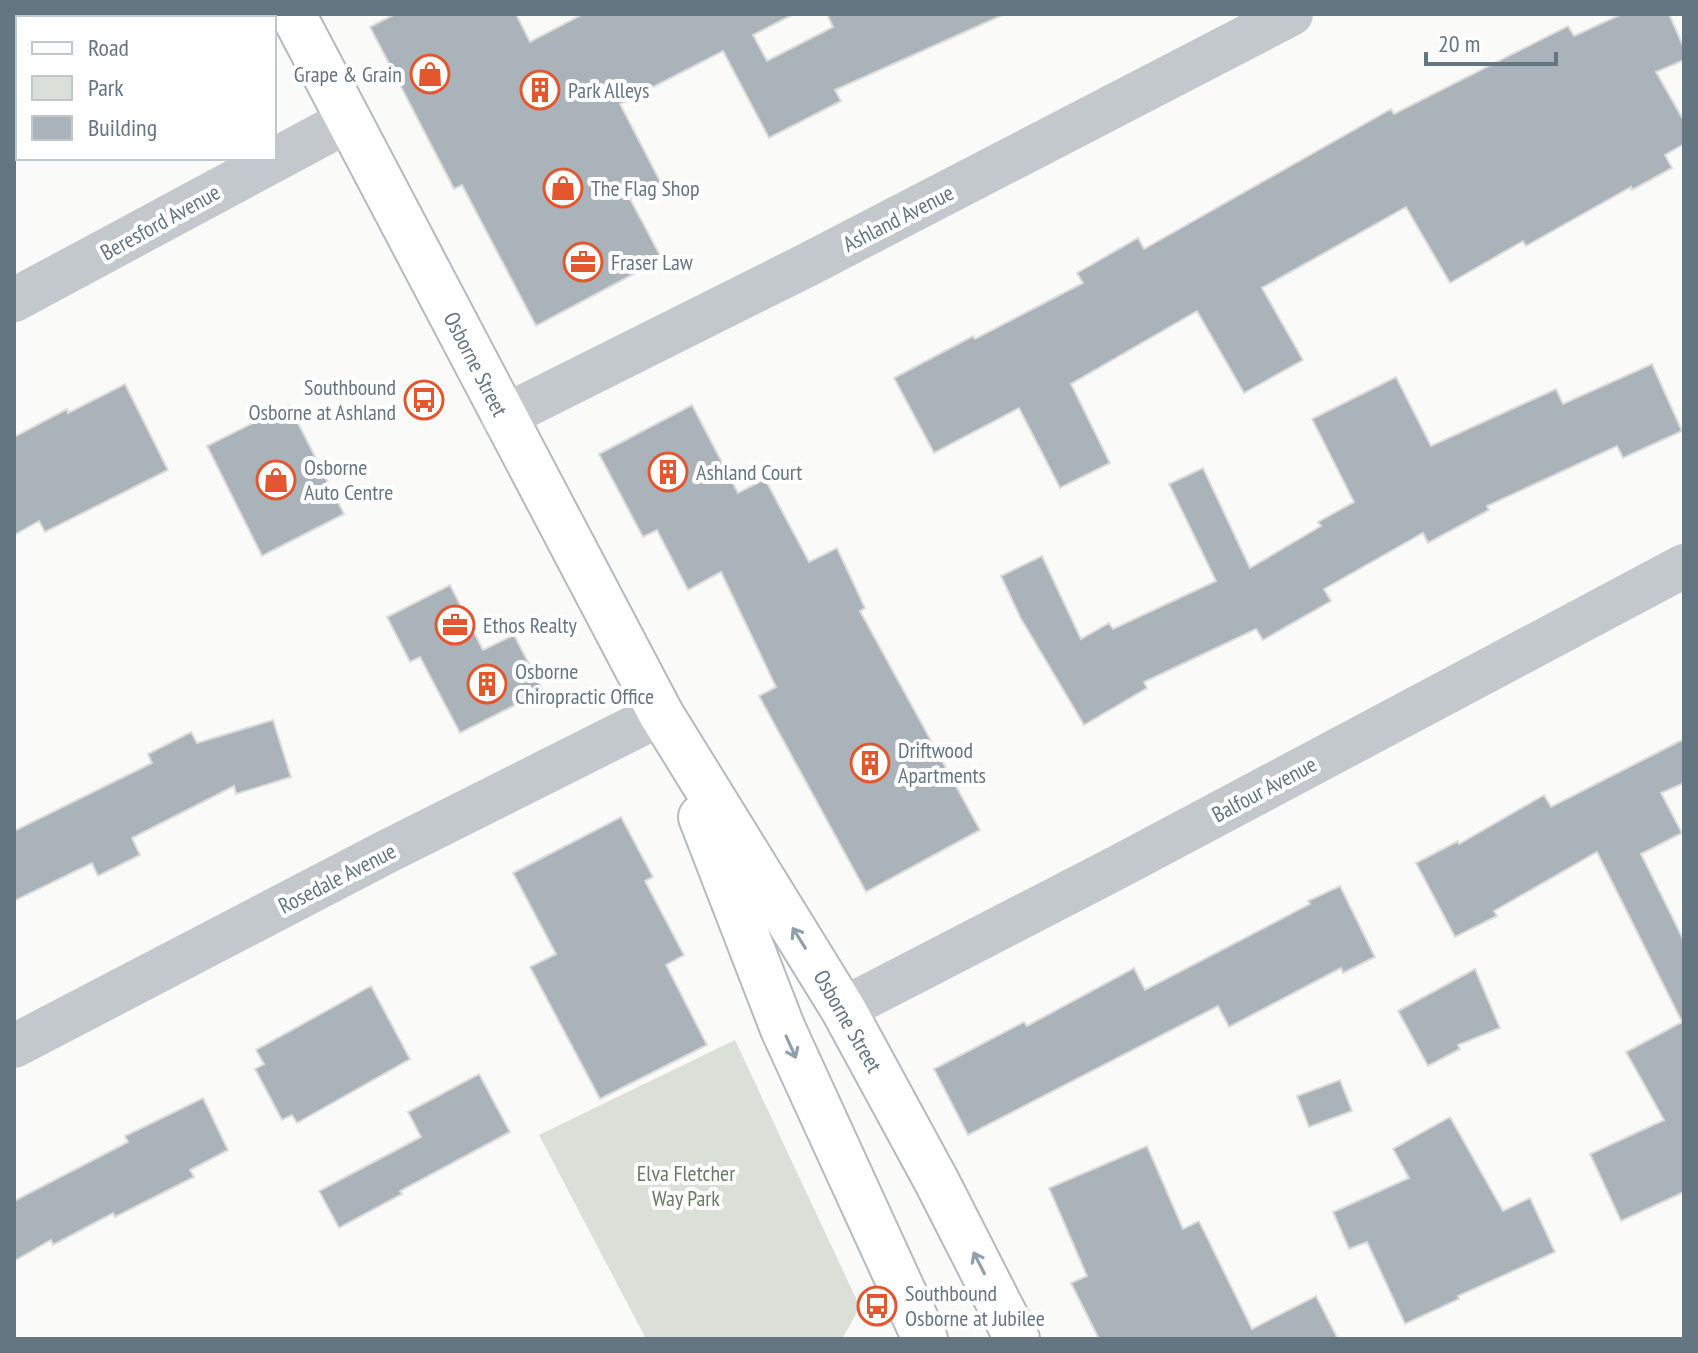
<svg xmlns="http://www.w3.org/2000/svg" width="1698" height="1353" viewBox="0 0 1698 1353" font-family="'PT Sans Narrow',sans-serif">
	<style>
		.green { fill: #dadfd7 }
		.building { fill: #aab3b9; stroke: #dcdcda; stroke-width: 2 }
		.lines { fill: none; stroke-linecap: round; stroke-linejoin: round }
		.major-casing { stroke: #b5babe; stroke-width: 48 }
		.minor { stroke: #c3c8cc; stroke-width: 44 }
		.major { stroke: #fff; stroke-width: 44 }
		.oneway { stroke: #939fa8 }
		.labels { text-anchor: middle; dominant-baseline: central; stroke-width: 8; stroke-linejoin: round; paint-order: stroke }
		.poi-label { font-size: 22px; fill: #657683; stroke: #fff; text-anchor: start }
		.street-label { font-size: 22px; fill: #657683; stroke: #fff }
		.park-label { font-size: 22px; fill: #687a64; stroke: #fff }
	</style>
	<rect width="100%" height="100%" fill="#fafaf8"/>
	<path class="green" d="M735,1040L860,1307L842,1339H646L539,1135Z"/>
	<path class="building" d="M395,14H516L530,42L583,14H794L753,35L767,61L833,27L827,14H1005L835,90L841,101L769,138L723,51L620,104L661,183L630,199L662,259L536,326L462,185L454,189L370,27Z
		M1622,14H1669L1684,48V60L1656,72L1684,121V144L1665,155L1672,168L1632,190L1631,187L1526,246L1523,241L1450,283L1406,207L1262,288L1303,360L1244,393L1197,311L1071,384L1110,463L1060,488L1019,408L934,453L894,378L973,336L975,339L1083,283L1077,273L1138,238L1144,249L1391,109L1394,114L1568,26L1574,36Z
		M1652,364L1682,431L1623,458L1617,446L1487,506L1489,510L1428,543L1423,533L1324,589L1331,601L1263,640L1256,629L1144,682L1147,688L1084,725L1020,617L1001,576L1042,556L1081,639L1109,623L1113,629L1216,581L1169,484L1203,468L1250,568L1321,526L1318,522L1354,502L1312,419L1396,377L1431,446L1556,389L1563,404Z
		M125,384L168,470L45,532L39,521L14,535V437L67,409L68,413Z
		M289,405L344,514L262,556L207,446Z
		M692,405L738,493L765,479L809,562L837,548L865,608L860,611L980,830L866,892L759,696L776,687L721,572L688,590L657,530L643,537L599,454Z
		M450,585L483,650L514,635L543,691L460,733L420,657L410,662L387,617Z
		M273,720L291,777L236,794L234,786L132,838L140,855L98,876L92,863L14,901V831L152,763L148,754L191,732L197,743Z
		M1684,739V783L1661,793L1682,833L1641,854L1684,941V1192L1621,1221L1590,1154L1664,1120L1626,1052L1682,1022L1597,852L1494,911L1497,916L1455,937L1416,863L1458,841L1459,844L1544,795L1551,807Z
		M621,817L653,877L645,881L684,955L666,965L707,1045L600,1099L530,967L556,954L513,873Z
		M1340,886L1375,957L1343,973L1341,968L1229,1027L1218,1006L968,1135L934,1069L1024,1022L1027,1026L1134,968L1145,990L1310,904L1308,901Z
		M1475,969L1500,1028L1458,1045L1460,1049L1428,1066L1398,1011Z
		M371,986L410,1059L297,1123L292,1115L282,1120L255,1069L264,1064L256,1050Z
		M479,1074L510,1132L400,1191L402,1194L339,1228L319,1191L421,1137L408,1112Z
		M1340,1080L1352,1111L1309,1127L1297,1096Z
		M203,1098L228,1150L190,1170L194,1177L115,1217L113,1213L53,1245L51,1240L14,1261V1201L128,1142L125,1136Z
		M1450,1117L1503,1211L1530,1198L1555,1252L1458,1296L1459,1299L1405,1324L1367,1242L1349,1249L1333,1212L1409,1178L1393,1149Z
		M1147,1146L1183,1229L1199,1221L1252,1329L1316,1296L1338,1339H1099L1071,1283L1087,1276L1049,1188Z"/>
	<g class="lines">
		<defs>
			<path id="major" d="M293,14L661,714L843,1009L937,1182L1017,1339
				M701,817L783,1029L925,1339"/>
		</defs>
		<use href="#major" class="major-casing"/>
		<path class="minor" d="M14,300L349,120
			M503,417L807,265L1291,14
			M843,1009L1116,868L1684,566
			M14,1046L386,852L661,714"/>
		<use href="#major" class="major"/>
	</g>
	<defs><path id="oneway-shaft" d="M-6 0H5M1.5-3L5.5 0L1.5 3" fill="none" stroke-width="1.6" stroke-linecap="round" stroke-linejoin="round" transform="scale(2)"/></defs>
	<g class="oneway">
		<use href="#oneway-shaft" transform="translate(799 938) rotate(-122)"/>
		<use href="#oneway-shaft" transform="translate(791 1047) rotate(66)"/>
		<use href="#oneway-shaft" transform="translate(979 1263) rotate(-117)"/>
	</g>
	<defs>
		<symbol id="shop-ring" viewBox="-11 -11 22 22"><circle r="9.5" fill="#fff" stroke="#e4572e" stroke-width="1.5"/><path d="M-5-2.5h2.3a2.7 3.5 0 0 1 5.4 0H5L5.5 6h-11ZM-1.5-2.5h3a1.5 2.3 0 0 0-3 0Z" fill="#e4572e"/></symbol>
		<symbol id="building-ring" viewBox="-11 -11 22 22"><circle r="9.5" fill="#fff" stroke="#e4572e" stroke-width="1.5"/><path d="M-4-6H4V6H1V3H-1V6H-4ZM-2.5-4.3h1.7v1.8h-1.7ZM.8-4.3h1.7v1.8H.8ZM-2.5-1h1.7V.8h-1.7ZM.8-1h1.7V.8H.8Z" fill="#e4572e"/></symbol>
		<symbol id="office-ring" viewBox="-11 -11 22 22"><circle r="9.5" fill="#fff" stroke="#e4572e" stroke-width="1.5"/><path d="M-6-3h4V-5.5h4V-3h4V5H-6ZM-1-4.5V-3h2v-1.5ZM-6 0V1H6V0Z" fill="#e4572e"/></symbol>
		<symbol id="bus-ring" viewBox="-11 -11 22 22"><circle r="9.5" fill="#fff" stroke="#e4572e" stroke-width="1.5"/><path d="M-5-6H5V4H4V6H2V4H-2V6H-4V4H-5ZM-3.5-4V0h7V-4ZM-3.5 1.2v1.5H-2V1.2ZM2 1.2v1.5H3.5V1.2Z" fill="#e4572e"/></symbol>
	</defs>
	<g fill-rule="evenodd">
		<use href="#shop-ring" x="408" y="52" width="44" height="44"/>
		<use href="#building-ring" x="518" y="68" width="44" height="44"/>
		<use href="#shop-ring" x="541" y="166" width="44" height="44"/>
		<use href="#office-ring" x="561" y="240" width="44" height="44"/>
		<use href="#bus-ring" x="402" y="378" width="44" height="44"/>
		<use href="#building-ring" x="646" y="450" width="44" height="44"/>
		<use href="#shop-ring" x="254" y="458" width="44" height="44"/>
		<use href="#office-ring" x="433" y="603" width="44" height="44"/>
		<use href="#building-ring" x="465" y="662" width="44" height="44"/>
		<use href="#building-ring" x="848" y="741" width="44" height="44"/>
		<use href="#bus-ring" x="855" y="1284" width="44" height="44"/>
	</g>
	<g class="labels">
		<g class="poi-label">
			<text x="402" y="74" text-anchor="end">Grape &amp; Grain</text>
			<text x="568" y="90">Park Alleys</text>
			<text x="591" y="188">The Flag Shop</text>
			<text x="611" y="262">Fraser Law</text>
			<text x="396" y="387" text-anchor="end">Southbound<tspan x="396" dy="25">Osborne at Ashland</tspan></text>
			<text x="304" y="467">Osborne<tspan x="304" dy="25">Auto Centre</tspan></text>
			<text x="696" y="472">Ashland Court</text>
			<text x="483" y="625">Ethos Realty</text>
			<text x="515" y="671">Osborne<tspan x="515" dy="25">Chiropractic Office</tspan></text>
			<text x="898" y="750">Driftwood<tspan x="898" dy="25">Apartments</tspan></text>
			<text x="905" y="1293">Southbound<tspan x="905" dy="25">Osborne at Jubilee</tspan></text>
		</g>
		<g class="street-label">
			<text transform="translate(898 218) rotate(-27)">Ashland Avenue</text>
			<text transform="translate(160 222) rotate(-29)">Beresford Avenue</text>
			<text transform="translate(476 364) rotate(63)">Osborne Street</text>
			<text transform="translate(1264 789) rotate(-28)">Balfour Avenue</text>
			<text transform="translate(337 878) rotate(-27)">Rosedale Avenue</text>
			<text transform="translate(848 1021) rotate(60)">Osborne Street</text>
		</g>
		<g class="park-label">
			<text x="686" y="1173">Elva Fletcher<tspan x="686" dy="25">Way Park</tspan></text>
		</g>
	</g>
	<rect width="1698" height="1353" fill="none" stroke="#657683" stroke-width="32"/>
	<rect x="16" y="16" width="260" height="144" fill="#ffffff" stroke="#c1c8cd" stroke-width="2"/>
	<rect x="32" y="42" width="40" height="12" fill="#ffffff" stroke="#c1c8cd" stroke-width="2"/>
	<text x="88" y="56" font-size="24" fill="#657683">Road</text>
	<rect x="32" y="76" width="40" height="24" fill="#dadfd7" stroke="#c1c8cd" stroke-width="2"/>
	<text x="88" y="96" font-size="24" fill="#657683">Park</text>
	<rect x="32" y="116" width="40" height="24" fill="#aab3b9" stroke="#c1c8cd" stroke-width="2"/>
	<text x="88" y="136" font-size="24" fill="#657683">Building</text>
	<path d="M1426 52v12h130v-12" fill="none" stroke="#657683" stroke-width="4"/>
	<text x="1438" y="52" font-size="24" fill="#657683" stroke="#ffffff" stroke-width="6" paint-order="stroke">20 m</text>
</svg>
